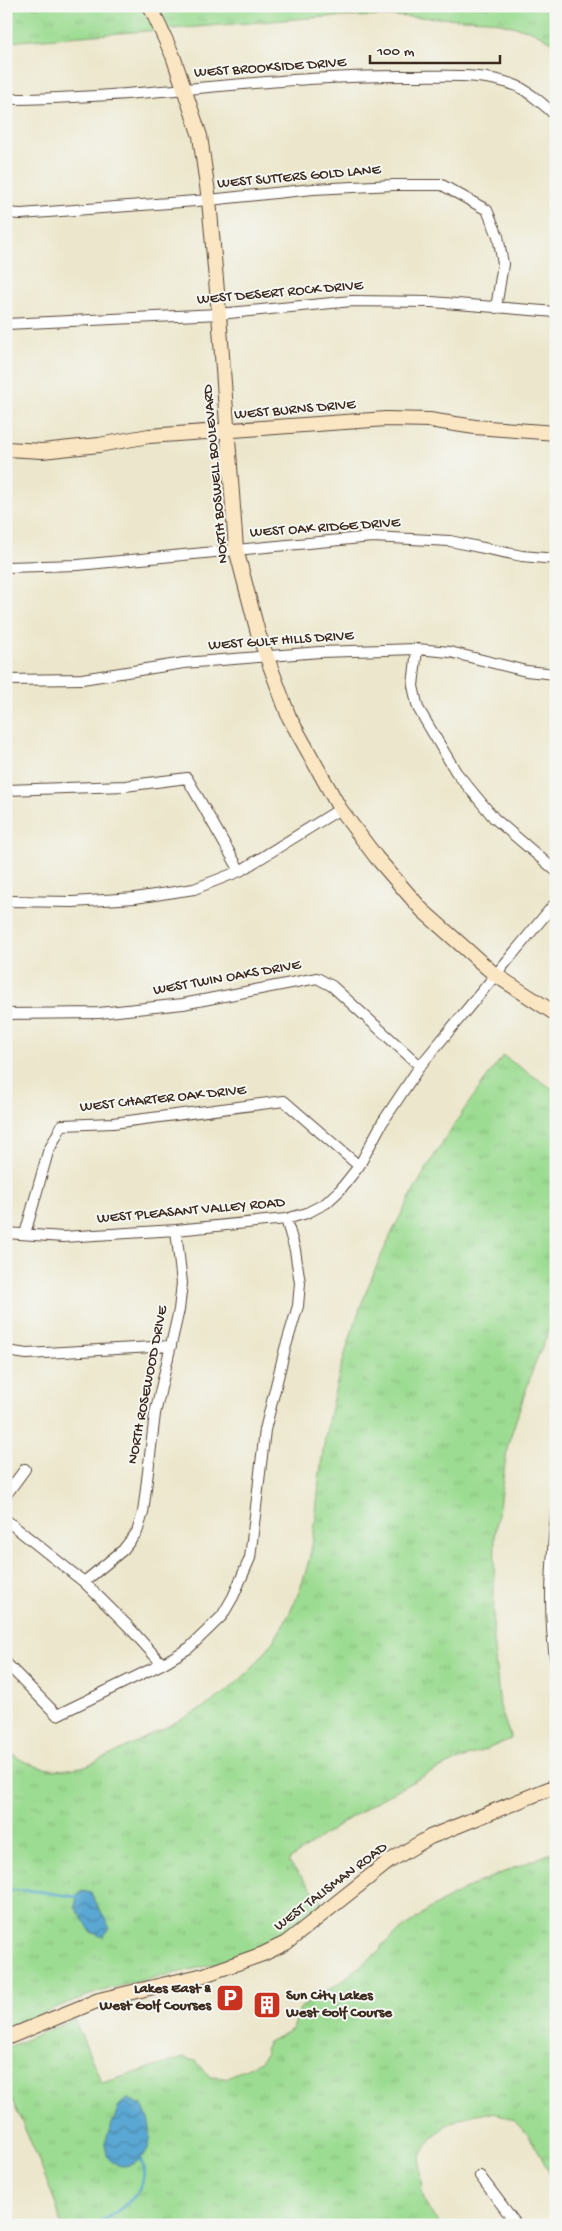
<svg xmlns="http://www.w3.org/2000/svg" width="562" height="2231" viewBox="0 0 562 2231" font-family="'Gochi Hand',sans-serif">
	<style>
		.grass { fill: url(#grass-tufts); stroke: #6c8358 }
		.water { fill: url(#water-waves); stroke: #4a6878 }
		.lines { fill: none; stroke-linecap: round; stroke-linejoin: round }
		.stream { stroke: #5aa7d3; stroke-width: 2.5 }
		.street-casing { stroke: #564638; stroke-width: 12 }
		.secondary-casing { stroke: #564638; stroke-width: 16 }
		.street { stroke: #fff; stroke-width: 10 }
		.secondary { stroke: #fbe6c4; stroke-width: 14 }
		.labels { text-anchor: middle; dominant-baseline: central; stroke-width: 4; stroke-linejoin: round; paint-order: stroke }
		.street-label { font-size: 15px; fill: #3b2a1e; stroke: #f6f6f2 }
		.poi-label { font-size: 15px; font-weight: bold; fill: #3b2a1e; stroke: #f6f6f2; text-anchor: end }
	</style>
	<defs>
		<pattern id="grass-tufts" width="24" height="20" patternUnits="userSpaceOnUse" patternTransform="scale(1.25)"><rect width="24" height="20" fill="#9cdc92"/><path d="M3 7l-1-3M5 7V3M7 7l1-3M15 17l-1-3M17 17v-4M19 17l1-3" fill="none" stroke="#87bd7d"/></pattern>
		<pattern id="water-waves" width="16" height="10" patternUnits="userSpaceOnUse" patternTransform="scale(1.25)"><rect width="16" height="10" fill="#5aa7d3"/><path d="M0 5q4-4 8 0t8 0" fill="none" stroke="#4c88ab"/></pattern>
	</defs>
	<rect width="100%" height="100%" fill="#f6f6f2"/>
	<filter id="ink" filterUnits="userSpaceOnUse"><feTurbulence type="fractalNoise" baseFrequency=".02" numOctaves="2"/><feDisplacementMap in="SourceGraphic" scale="10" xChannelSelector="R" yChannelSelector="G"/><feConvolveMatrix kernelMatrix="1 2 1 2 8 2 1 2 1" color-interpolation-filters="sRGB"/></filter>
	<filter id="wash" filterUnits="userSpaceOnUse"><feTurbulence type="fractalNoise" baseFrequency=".0096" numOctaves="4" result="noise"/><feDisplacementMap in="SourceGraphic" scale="20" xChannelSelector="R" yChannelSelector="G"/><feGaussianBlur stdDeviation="1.12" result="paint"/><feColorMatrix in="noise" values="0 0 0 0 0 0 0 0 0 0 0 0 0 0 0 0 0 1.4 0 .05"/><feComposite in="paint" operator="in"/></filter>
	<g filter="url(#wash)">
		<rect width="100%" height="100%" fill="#ece7cc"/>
		<path class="grass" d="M6,6H556V44L532,31L488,20L389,16L323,17L6,42Z
			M503,1056L556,1091V1315L535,1363L508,1444L495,1534L493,1640L500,1707L511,1739C486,1750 459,1759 434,1771C382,1796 333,1827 288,1861L323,1902C302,1918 283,1937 258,1948C211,1970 159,1974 109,1989C74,1999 40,2014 6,2029V1749C30,1770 58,1774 88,1765C112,1755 135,1743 158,1731C176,1722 195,1713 212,1702C266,1666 300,1609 312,1546C317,1514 318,1482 323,1451C329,1410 340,1368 353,1329C385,1229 440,1139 503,1056Z
			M556,1851V2185C546,2168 536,2143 523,2129C496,2096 435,2119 422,2155C419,2164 420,2172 421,2182C422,2200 428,2212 441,2225H61L57,2207L36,2154L6,2087V2048L74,2019L102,2083L184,2058L196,2061L210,2077L226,2078L261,2061L266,2052L264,2049L268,2042L293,2029L300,2008L339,1983L381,1950V1946L429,1909L477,1883Z"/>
		<path class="water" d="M82,1891L91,1893L110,1928L103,1937L91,1932L75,1907L77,1897Z
			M128,2099L142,2105C179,2175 81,2189 112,2124C117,2114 117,2103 128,2099Z"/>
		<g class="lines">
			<path class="stream" d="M6,1890L36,1891L77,1897
				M98,2225C120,2208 153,2193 141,2160"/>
		</g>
	</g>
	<g filter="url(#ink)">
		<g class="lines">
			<defs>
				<path id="street" d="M6,99C143,99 279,74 415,76C448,76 486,73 517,86C528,91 547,107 556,116
					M6,213L21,214L209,200L313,189L394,185H442L487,210L498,236L503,264L496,308
					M6,324L219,314L352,301L432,302L556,312
					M6,567L78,565L372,537L450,541L522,556L556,559
					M417,649L413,686L418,708L456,772L494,818L556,871
					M6,680L82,679L184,663L320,652L417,649L450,652L526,671L556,674
					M6,790L125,786L187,778L240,871
					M6,901L73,902L135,898L194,889L240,871L340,809
					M6,1014L99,1013L183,1004L317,978L332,986L420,1066
					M6,1233L63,1237L176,1230L286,1219L307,1213L326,1203L340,1190L359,1166L382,1123L420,1066L556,902
					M25,1234L48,1152L62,1125L113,1123L284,1101L359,1166
					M6,1351L27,1354L171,1346
					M6,1495L25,1469
					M556,1515C551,1565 548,1615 556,1665
					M6,1520L84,1582L128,1626L162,1664
					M84,1582L123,1550L137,1532L143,1513L155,1414L179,1310L182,1283L176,1230
					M6,1663L57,1715L162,1664L189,1648L222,1616L233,1597L250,1558L265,1430L285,1349L298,1306L300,1283L295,1250L286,1219
					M480,2176L517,2225"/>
				<path id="secondary" d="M150,6L173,56L200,136L209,200L219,314L236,549L258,633L289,717L340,809L376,857L422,910L494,974L556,1014
					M6,449L42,451L99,445L149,436L386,419L429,420L475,427L556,433
					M6,2038L99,2000L204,1975L263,1954L286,1943L388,1862L430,1837L556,1786"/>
			</defs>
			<use href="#street" class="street-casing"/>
			<use href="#secondary" class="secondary-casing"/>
			<use href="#street" class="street"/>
			<use href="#secondary" class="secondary"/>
		</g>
	</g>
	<defs>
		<symbol id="parking-square" viewBox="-11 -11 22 22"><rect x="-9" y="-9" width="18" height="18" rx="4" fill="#c8321e" stroke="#f6f6f2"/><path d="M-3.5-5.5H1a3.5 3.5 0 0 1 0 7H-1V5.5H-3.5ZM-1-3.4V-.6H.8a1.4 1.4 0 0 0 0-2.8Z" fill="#fff"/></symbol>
		<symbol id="building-square" viewBox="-11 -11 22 22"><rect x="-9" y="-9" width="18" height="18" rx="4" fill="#c8321e" stroke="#f6f6f2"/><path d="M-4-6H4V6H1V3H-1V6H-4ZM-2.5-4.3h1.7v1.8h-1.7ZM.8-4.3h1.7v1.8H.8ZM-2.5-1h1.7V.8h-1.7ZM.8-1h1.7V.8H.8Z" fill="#fff"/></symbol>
	</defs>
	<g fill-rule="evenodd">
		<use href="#parking-square" x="214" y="1982" width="32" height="32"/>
		<use href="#building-square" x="251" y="1989" width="32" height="32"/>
	</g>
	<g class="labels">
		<g class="street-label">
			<text transform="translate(270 68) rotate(-4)">WEST BROOKSIDE DRIVE</text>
			<text transform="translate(299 177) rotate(-5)">WEST SUTTERS GOLD LANE</text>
			<text transform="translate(280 293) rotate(-5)">WEST DESERT ROCK DRIVE</text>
			<text transform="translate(295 410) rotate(-5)">WEST BURNS DRIVE</text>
			<text transform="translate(216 474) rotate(-95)">NORTH BOSWELL BOULEVARD</text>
			<text transform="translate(325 528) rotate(-4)">WEST OAK RIDGE DRIVE</text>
			<text transform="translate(281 641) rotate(-4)">WEST GULF HILLS DRIVE</text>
			<text transform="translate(227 978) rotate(-10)">WEST TWIN OAKS DRIVE</text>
			<text transform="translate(163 1099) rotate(-6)">WEST CHARTER OAK DRIVE</text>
			<text transform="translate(191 1211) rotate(-5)">WEST PLEASANT VALLEY ROAD</text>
			<text transform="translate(148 1385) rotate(-79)">NORTH ROSEWOOD DRIVE</text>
			<text transform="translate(331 1887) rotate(-37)">WEST TALISMAN ROAD</text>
		</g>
		<g class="poi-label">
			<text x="211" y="1989">Lakes East &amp;<tspan x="211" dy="17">West Golf Courses</tspan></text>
			<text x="286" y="1996" text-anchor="start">Sun City Lakes<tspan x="286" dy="17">West Golf Course</tspan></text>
		</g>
	</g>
	<rect width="562" height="2231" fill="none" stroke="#f6f6f2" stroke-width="25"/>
	<path d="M370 55v8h130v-8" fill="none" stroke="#3b2a1e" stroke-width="2.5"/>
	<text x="377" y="55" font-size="15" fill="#3b2a1e" stroke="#f6f6f2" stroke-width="4" paint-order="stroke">100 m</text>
</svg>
